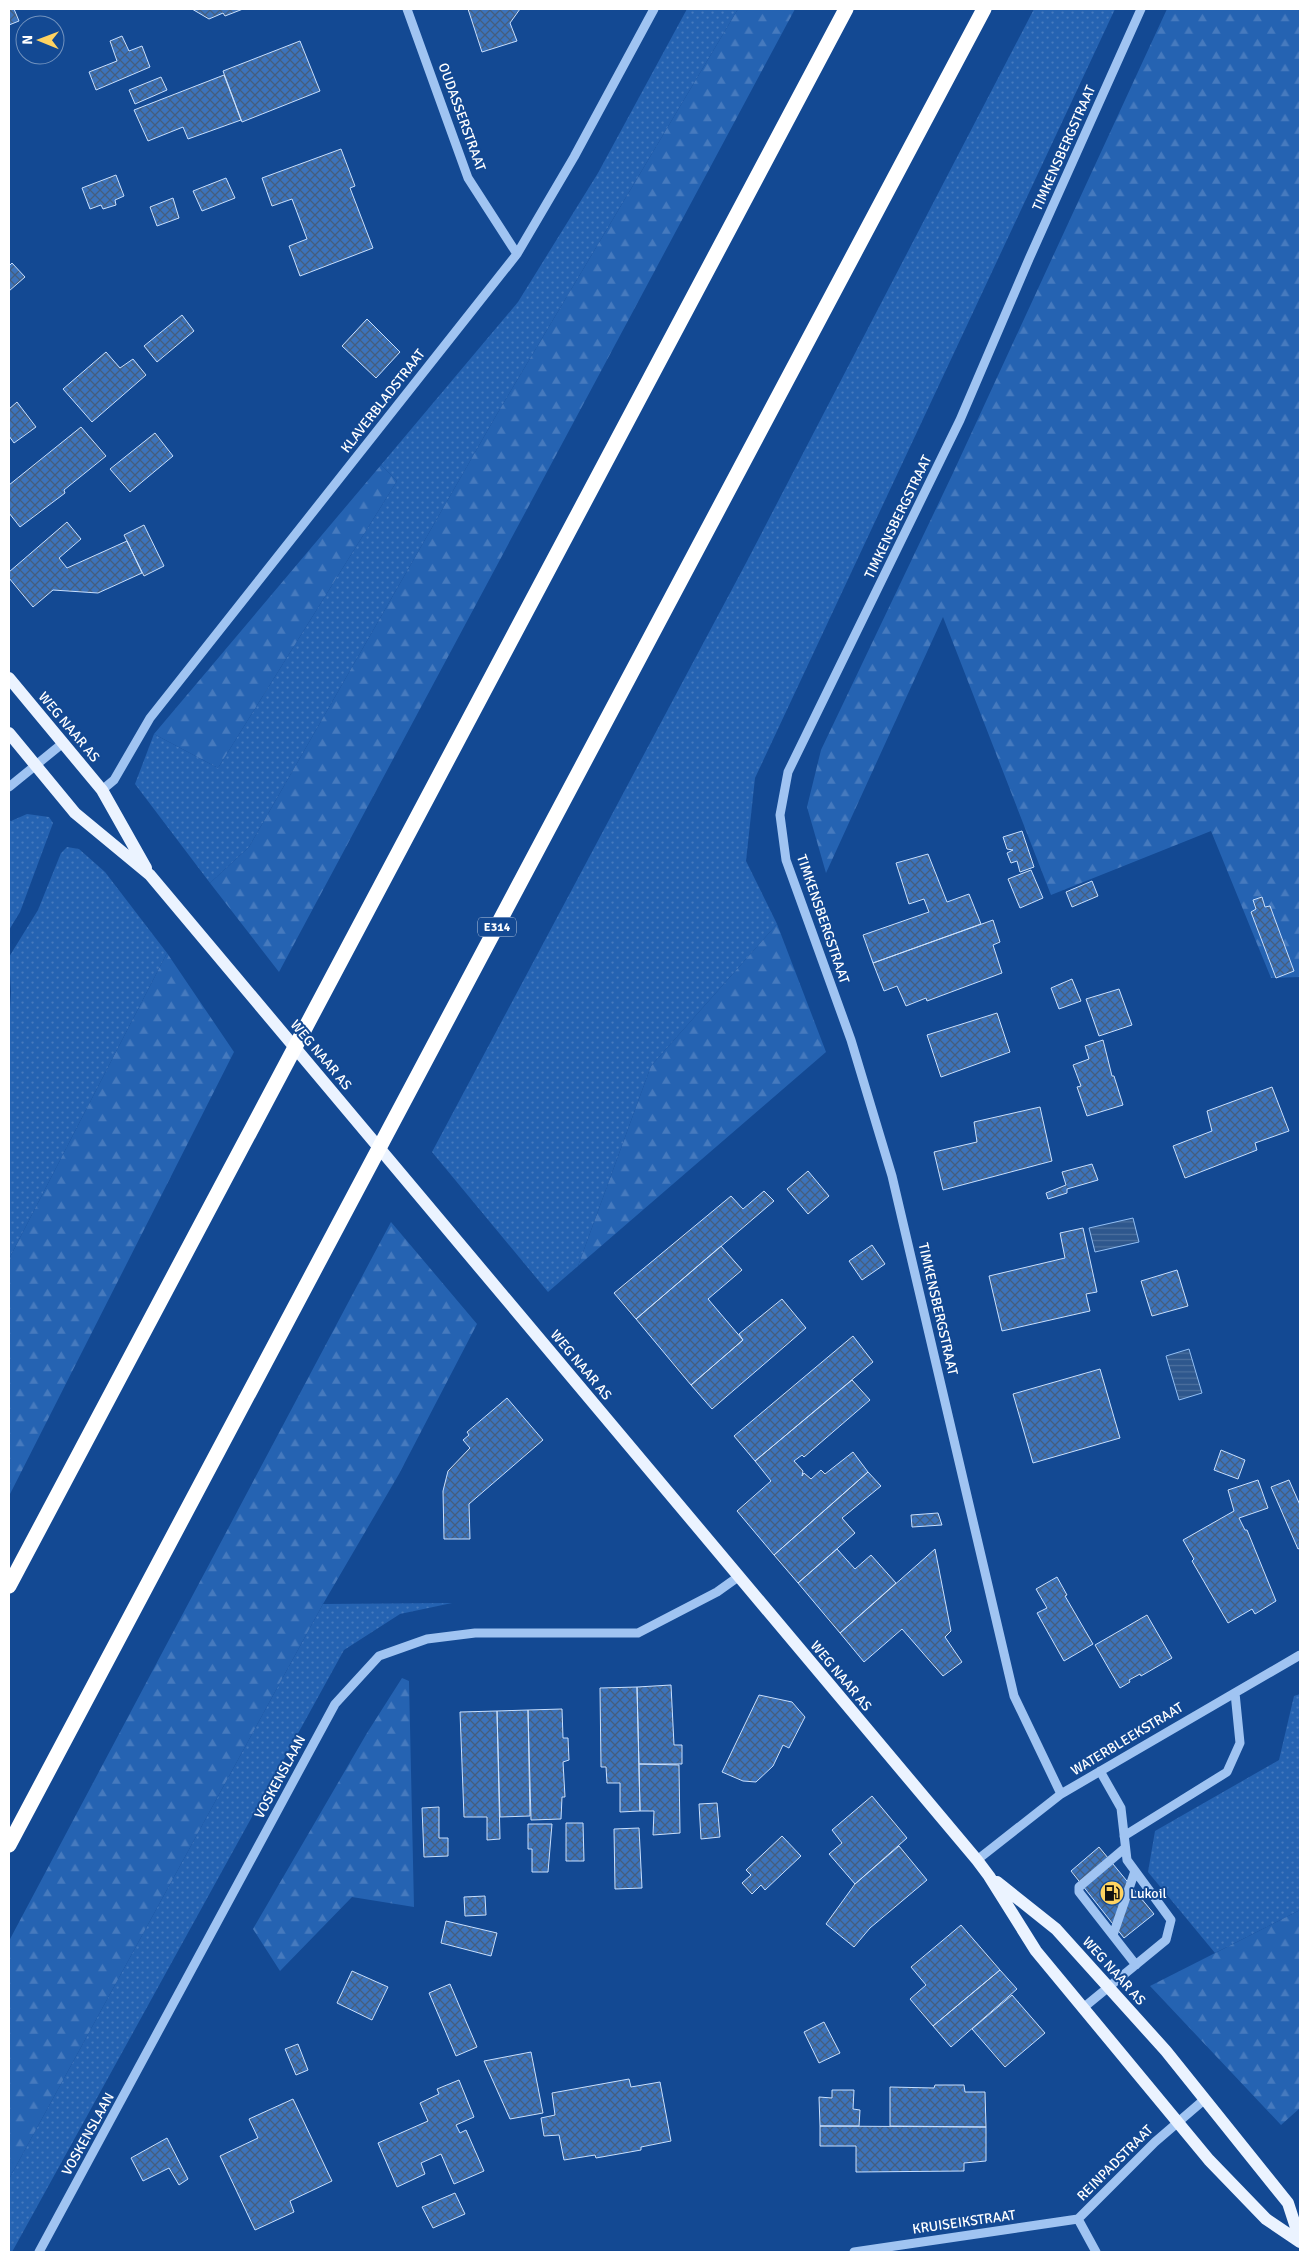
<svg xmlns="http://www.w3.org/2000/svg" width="1309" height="2261" viewBox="0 0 1309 2261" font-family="Signika,sans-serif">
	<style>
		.grass { fill: url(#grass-dots) }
		.forest { fill: url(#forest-firs) }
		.water { fill: url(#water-rules); stroke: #92bff5 }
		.building { fill: url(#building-cross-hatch); stroke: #c8dffd }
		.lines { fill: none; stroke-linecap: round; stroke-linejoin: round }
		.minor { stroke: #a0c4f2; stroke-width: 9 }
		.major { stroke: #ebf3ff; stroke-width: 12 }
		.highway { stroke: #fff; stroke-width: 15 }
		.labels { text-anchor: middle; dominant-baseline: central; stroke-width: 4; stroke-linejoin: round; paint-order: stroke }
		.shield { fill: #134993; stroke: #b8c8df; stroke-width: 1 }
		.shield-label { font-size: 12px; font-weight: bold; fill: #fff }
		.street-label { font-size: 14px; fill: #fff; stroke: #134993 }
		.poi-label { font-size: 14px; fill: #fff; stroke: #134993; text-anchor: start }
	</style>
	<defs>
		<pattern id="grass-dots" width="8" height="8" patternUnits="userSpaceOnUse" patternTransform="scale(1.25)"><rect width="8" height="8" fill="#2563b2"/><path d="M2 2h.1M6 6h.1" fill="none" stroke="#467abe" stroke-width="1.8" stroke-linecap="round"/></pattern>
		<pattern id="forest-firs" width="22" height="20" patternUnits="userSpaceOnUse" patternTransform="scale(1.25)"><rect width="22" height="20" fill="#2563b2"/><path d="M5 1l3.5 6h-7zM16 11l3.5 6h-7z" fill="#467abe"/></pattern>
		<pattern id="water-rules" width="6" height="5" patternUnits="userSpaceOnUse" patternTransform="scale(1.25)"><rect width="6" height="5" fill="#2e578d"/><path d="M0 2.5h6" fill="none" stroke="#4d709e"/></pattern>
		<pattern id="building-cross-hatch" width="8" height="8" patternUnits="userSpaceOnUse" patternTransform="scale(1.25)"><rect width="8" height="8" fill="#3c73bb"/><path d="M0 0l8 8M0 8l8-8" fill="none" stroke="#455e7e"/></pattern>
	</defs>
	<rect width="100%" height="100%" fill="#134993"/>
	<path class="grass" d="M687,9H738L497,414L249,847L210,883L135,784L154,734L218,768L397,481L381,465L518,302L598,173Z
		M1034,9H1115L755,778L746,861L777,924L651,1066L578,1266L548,1292L432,1152L746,563Z
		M27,814L49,817L53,823L20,912L9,930V820L11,821Z
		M67,847L79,849L105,872L167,953L9,1259V1025L11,992L9,957L38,910L61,853Z
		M452,1603L400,1614L344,1650L12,2252H9V2179L323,1604Z
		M1300,1694V1910L1215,1953L1148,1872L1155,1831L1279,1760L1294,1696Z"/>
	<path class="forest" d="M738,9H795L279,972L210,883L249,847L497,414Z
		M1167,9H1300V977L1271,978L1211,831L1051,895L943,617L826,873L807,807L821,750L953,473Z
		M381,465L397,481L218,768L154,734Z
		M777,924L826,1052L578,1266L651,1066Z
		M167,953L234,1052L9,1496V1259Z
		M391,1222L477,1324L399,1474L323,1604L9,2179V1941Z
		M402,1678L409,1681L414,1907L352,1897L280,1971L253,1929L367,1733Z
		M1300,1910V2108L1281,2125L1150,1986Z"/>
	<path class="water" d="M1133,1218L1139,1242L1095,1252L1089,1228Z
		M1189,1349L1202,1393L1179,1400L1166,1356Z"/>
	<path class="building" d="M9,9H14L19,21L9,25Z
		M192,9H243L225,16L223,13L209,19Z
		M468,9H520L510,23L517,41L482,52Z
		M122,36L129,51L142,46L150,67L96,90L89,72L117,61L110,41Z
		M300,41L320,91L242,122L223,71Z
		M224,75L241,120L188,139L183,127L148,141L134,110Z
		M161,77L167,90L135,104L129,90Z
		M341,149L355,186L350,188L373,248L300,276L289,246L307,239L292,199L272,206L262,178Z
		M116,175L124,196L115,200L116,205L103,209L101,205L90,209L82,188Z
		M226,178L235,198L202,211L193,191Z
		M173,198L179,218L157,226L150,207Z
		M12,263L25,277L9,291V266Z
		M182,315L194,331L157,362L144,346Z
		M367,319L400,352L376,378L342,346Z
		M106,352L120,368L133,359L146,375L92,422L63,389Z
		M17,402L36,427L14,443L9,436V409Z
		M81,427L106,456L64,490L65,493L20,527L9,513V485Z
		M155,433L173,456L130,492L110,469Z
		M67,522L81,539L59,558L67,568L127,541L142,573L98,593L53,590L33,607L9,578V572Z
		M144,525L164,566L144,576L124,535Z
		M1022,831L1034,867L1020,872L1017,861L1011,863L1007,853L1013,850L1007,849L1003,837Z
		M928,854L947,902L969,894L981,924L873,963L863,935L929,912L924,899L909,904L896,863Z
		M1031,870L1043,898L1020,908L1008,879Z
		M1092,881L1098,896L1072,907L1066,892Z
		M1262,897L1265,907L1270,906L1294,971L1276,978L1251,912L1256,909L1253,900Z
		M993,920L1000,942L993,945L1002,973L927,1001L926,998L906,1006L897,986L884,991L873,963Z
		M1072,979L1081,1001L1059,1009L1051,988Z
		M1119,989L1132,1025L1099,1036L1086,999Z
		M997,1013L1010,1052L941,1077L927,1035Z
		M1103,1040L1112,1076H1114L1123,1105L1087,1116L1077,1087L1081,1086L1073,1065L1089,1059L1085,1046Z
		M1272,1087L1289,1131L1255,1143L1257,1150L1185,1178L1173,1146L1212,1131L1207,1111Z
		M1040,1107L1052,1161L943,1190L934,1152L977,1142L974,1122Z
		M1092,1164L1098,1180L1067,1189V1193L1048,1199L1046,1193L1066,1185L1062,1172Z
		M808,1171L829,1196L808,1214L787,1189Z
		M764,1191L774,1201L636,1319L614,1293L731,1196L743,1209Z
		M1083,1228L1097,1292L1086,1294L1090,1311L1002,1331L989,1276L1065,1258L1060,1233Z
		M872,1245L885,1264L862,1280L849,1261Z
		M721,1246L742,1270L708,1299L743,1340L691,1385L636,1319Z
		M1177,1270L1188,1306L1152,1316L1141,1281Z
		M782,1299L806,1328L712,1409L691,1385L743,1340L739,1334Z
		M853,1336L873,1362L755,1461L734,1436Z
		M1100,1369L1120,1438L1033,1463L1013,1394Z
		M852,1380L870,1400L804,1457L802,1455L794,1461L803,1471L802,1476L804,1473L811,1479L821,1470L825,1474L853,1452L868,1472L774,1555L737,1511L771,1481L755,1461Z
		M507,1398L543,1440L469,1504L470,1539H444L443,1491L448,1471L470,1448L463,1440L469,1435L467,1432Z
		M1221,1450L1245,1460L1238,1479L1214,1470Z
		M868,1472L881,1486L842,1518L855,1533L798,1583L774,1555Z
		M1258,1480L1268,1508L1239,1518L1245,1530H1247L1276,1601L1255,1614L1252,1609L1228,1623L1192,1561L1194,1559L1183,1540L1234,1511L1228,1490Z
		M1289,1480L1300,1505V1548L1298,1549L1271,1487Z
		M938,1513L942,1525L912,1527L911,1515Z
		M837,1549L855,1569L871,1555L896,1583L840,1633L798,1583Z
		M935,1549L951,1631L945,1637L962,1662L943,1676L902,1629L864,1662L840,1633Z
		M1057,1577L1067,1595L1065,1596L1093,1644L1064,1661L1037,1613L1047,1608L1036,1589Z
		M1147,1615L1172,1658L1141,1676L1140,1674L1129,1680L1130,1682L1120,1688L1095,1645Z
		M671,1685L674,1745H682V1764H639L637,1687Z
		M637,1687L640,1811L620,1812V1783H607L606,1767H601L600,1688Z
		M759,1695L792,1702L805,1717L789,1748L783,1745L773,1766L756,1782L743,1781L722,1772Z
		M562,1709L563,1738H568L569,1760L563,1762L565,1797H562L561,1819L531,1820L528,1710Z
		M528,1710L530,1816L500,1817L497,1711Z
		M497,1711L500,1839L487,1840V1817H464L460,1712Z
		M639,1764L679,1765L680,1833L653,1835L654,1811H640Z
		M872,1796L907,1838L855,1884L829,1854L842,1843L832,1830Z
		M717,1803L720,1837L701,1839L699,1804Z
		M439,1807V1838H448V1856L424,1857L422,1808Z
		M566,1823H583L584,1861H566Z
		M528,1824H552L548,1872H532V1849H528Z
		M639,1828L642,1888L615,1889L614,1829Z
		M782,1836L801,1856L765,1890L761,1885L752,1894L742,1883L751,1875L746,1870Z
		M899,1846L927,1880L870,1928L854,1947L826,1924L855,1884Z
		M1099,1847L1154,1914L1124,1938L1071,1871Z
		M485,1896L486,1915L465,1916L464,1897Z
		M446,1921L497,1933L491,1956L441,1943Z
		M961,1925L1000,1970L933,2026L910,1999L926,1985L911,1967Z
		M1000,1970L1017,1989L951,2047L933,2026Z
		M352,1971L388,1987L372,2020L337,2003Z
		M450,1984L477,2047L456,2056L429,1993Z
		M1012,1995L1045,2033L1005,2067L972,2029Z
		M824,2022L840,2053L819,2063L804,2032Z
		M298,2044L308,2070L296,2075L285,2049Z
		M531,2052L543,2113L510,2119L484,2061Z
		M629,2079L631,2087L660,2082L671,2141L641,2147V2150L596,2158L595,2155L564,2160L559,2135L544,2136L541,2118L555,2115L552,2093Z
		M459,2080L474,2117L456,2125L460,2133L466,2130L484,2171L454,2184L441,2154L421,2163L425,2174L397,2187L378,2143L428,2121L420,2103L439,2094L437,2089Z
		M935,2085H964L965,2092H985L986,2127L890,2126V2087L934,2088Z
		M832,2090H854L853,2109L860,2110L859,2126H820L819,2097L832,2098Z
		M293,2099L332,2181L290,2201L294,2212L255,2230L220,2156L258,2138L249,2119Z
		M820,2126L986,2127V2161L964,2163V2171L856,2172V2146H820Z
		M167,2138L188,2179L179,2185L169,2168L143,2181L131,2158Z
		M455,2193L465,2214L433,2228L422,2207Z"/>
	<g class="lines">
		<path class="minor" d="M407,9L468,178L517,254
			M9,787L63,743
			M102,790L114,780L150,718L517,254L574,157L654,9
			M1061,1794L1014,1696L892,1176L851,1040L786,860L780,815L788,772L960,420L1029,259L1141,9
			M1124,1836L1227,1772L1240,1743L1235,1693
			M1125,1848L1079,1887V1892L1136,1965
			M977,1860L1061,1794L1300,1655
			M1113,1935L1135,1871
			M1083,2008L1166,1940L1171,1920L1127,1860L1121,1808L1100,1771
			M1078,2219L1155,2142L1205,2099
			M1078,2219L1096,2252
			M39,2252L335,1704L379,1656L427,1639L475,1633H638L717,1592L738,1577
			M854,2252L1078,2219"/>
		<path class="major" d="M9,678L102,790L146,868
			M9,733L75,813L150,875L977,1860L989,1876L1036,1951L1209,2160L1266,2219L1300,2242
			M997,1882L1056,1929L1166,2051L1288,2203L1300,2240"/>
		<path class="highway" d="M9,1586L846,9
			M9,1845L984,9"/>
	</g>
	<defs>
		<symbol id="fuel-disc" viewBox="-11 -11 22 22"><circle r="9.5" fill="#ffd361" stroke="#134993"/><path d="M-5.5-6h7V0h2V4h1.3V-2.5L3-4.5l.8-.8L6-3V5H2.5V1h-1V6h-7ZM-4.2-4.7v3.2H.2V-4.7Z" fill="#111"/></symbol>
	</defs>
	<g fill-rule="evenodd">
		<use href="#fuel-disc" x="1098" y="1879" width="28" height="28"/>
	</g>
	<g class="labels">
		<rect class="shield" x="478" y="917.5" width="38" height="19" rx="4"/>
		<g class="shield-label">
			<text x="497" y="927">E314</text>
		</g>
		<g class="street-label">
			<text transform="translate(462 117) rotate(70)">OUDASSERSTRAAT</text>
			<text transform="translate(1064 148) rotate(-66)">TIMKENSBERGSTRAAT</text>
			<text transform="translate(383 401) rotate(-52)">KLAVERBLADSTRAAT</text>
			<text transform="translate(898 517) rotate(-64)">TIMKENSBERGSTRAAT</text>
			<text transform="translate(69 727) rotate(50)">WEG NAAR AS</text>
			<text transform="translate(823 919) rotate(71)">TIMKENSBERGSTRAAT</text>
			<text transform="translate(321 1055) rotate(50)">WEG NAAR AS</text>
			<text transform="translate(938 1309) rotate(77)">TIMKENSBERGSTRAAT</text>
			<text transform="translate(581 1365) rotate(50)">WEG NAAR AS</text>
			<text transform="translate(841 1676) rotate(50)">WEG NAAR AS</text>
			<text transform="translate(1127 1739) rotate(-31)">WATERBLEEKSTRAAT</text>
			<text transform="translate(280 1777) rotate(-62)">VOSKENSLAAN</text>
			<text transform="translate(1114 1971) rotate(48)">WEG NAAR AS</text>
			<text transform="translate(88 2134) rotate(-61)">VOSKENSLAAN</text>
			<text transform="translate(1115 2163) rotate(-45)">REINPADSTRAAT</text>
			<text transform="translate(964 2222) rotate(-8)">KRUISEIKSTRAAT</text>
		</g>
		<g class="poi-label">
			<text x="1130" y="1893">Lukoil</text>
		</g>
	</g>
	<rect width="1309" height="2261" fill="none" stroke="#ffffff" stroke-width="20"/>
	<g transform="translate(40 40) rotate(271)"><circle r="24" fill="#134993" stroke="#7192be"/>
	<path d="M0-4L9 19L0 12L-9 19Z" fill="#ffd361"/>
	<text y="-8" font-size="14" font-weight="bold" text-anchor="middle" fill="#ffffff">N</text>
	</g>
</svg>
